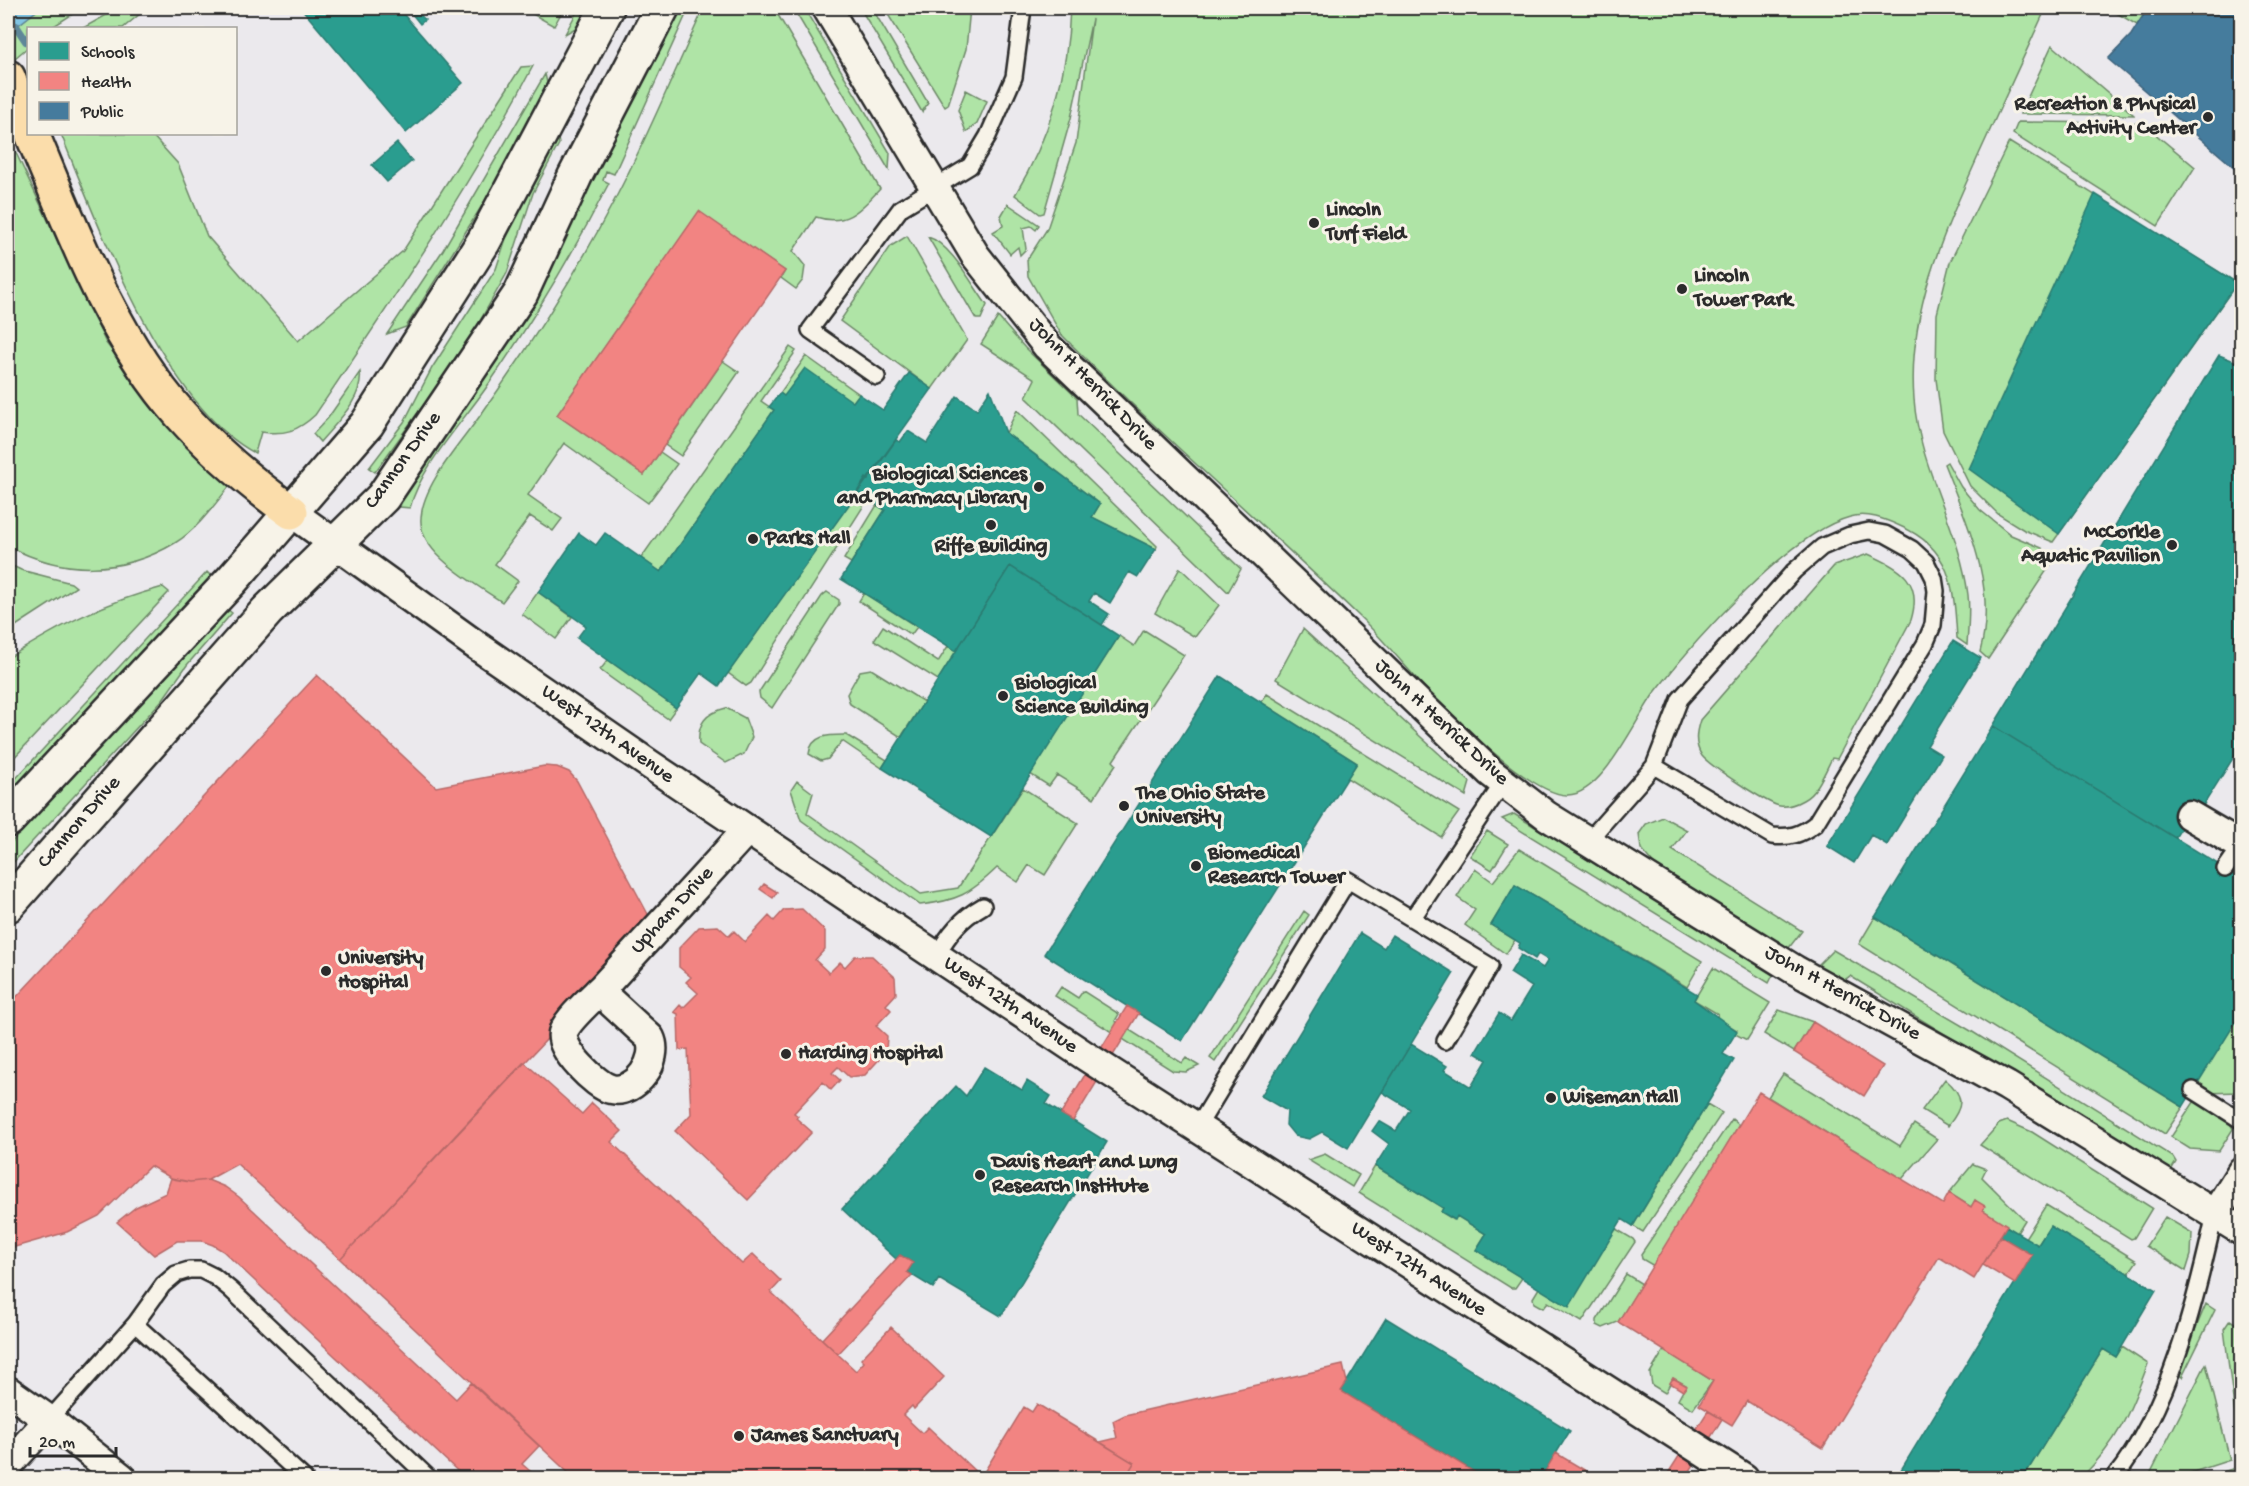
<svg xmlns="http://www.w3.org/2000/svg" width="2249" height="1486" viewBox="0 0 2249 1486" font-family="'Gochi Hand',sans-serif">
	<style>
		.built { fill: #ebe9ed; fill-rule: evenodd }
		.green { fill: #afe4a6; stroke: #6d8868; stroke-width: 1.5 }
		.water { fill: #81c4e2; stroke: #5f8799; stroke-width: 1.5 }
		.schools { fill: #2a9d8f; stroke: #2a7b71; stroke-width: 1.5 }
		.health { fill: #f28482; stroke: #b66968; stroke-width: 1.5 }
		.public { fill: #457b9d; stroke: #3d637b; stroke-width: 1.5 }
		.lines { fill: none; stroke-linecap: round; stroke-linejoin: round }
		.stream { stroke: #5f8799; stroke-width: 8 }
		.service-casing { stroke: #2b2b2b; stroke-width: 20 }
		.minor-casing { stroke: #2b2b2b; stroke-width: 33 }
		.tertiary-casing { stroke: #2b2b2b; stroke-width: 38 }
		.motorway-casing { stroke: #2b2b2b; stroke-width: 38 }
		.service { stroke: #f7f3e8; stroke-width: 15 }
		.minor { stroke: #f7f3e8; stroke-width: 28 }
		.tertiary { stroke: #f7f3e8; stroke-width: 33 }
		.motorway { stroke: #fbddab; stroke-width: 33 }
		.poi-dot { fill: #2b2b2b; stroke: #f7f3e8; stroke-width: 2 }
		.labels { text-anchor: middle; dominant-baseline: central; stroke-width: 6; stroke-linejoin: round; paint-order: stroke }
		.poi-label { font-size: 21px; font-weight: bold; fill: #2b2b2b; stroke: #f7f3e8; text-anchor: start }
		.street-label { font-size: 21px; fill: #2b2b2b; stroke: #f7f3e8 }
	</style>
	<rect width="100%" height="100%" fill="#f7f3e8"/>
	<filter id="ink" filterUnits="userSpaceOnUse"><feTurbulence type="fractalNoise" baseFrequency=".0167" numOctaves="2"/><feDisplacementMap in="SourceGraphic" scale="12" xChannelSelector="R" yChannelSelector="G"/><feConvolveMatrix kernelMatrix="1 2 1 2 8 2 1 2 1" color-interpolation-filters="sRGB"/></filter>
	<g filter="url(#ink)">
		<path class="built" d="M8,8H2241V1478H8ZM28,28H236V134H28Z"/>
		<path class="green" d="M40,8H82L51,28H28V47L8,64V33Z
			M119,8H147L123,28H83Z
			M522,8H564L554,26Z
			M579,8H591L579,26L565,34Z
			M676,8H689L614,174L606,171L603,180L609,183C573,254 531,323 486,388C461,424 421,466 410,508L400,507L403,494L531,292L599,167Z
			M704,8H774L880,189C861,209 847,227 816,217L793,251L805,266L803,280L796,289L781,278L785,271L699,212L557,415L644,475L660,452L677,464L648,503L564,443L528,495L562,519L553,531L530,516L495,564L518,581L502,602C476,584 418,554 421,518C423,483 463,441 482,413C530,346 576,274 614,201C647,139 674,72 704,8Z
			M793,8H804L890,153L889,170Z
			M860,8H872L928,103L922,112Z
			M884,8H970L966,49L948,105L945,107Z
			M1070,8H2046C2024,56 2002,104 1980,152C1945,230 1907,311 1914,399C1919,469 1960,528 1968,595C1970,611 1968,628 1967,645L1957,638C1954,588 1952,548 1900,526C1885,519 1867,512 1850,517C1790,533 1694,641 1656,691C1636,717 1603,796 1567,795C1538,795 1483,744 1461,724C1424,691 1395,651 1360,617C1261,522 1157,432 1061,334L1028,276L1027,260L1047,229L1076,143L1092,19L1071,118L1044,213L1040,214L1015,195C1050,137 1068,75 1070,8Z
			M2108,8H2148L2137,25Z
			M2052,45L2134,115L2020,114Z
			M533,66C469,188 392,301 315,415C298,431 285,435 261,432L255,453C165,406 98,225 61,134H151L178,164L207,236L298,341L403,251L521,67Z
			M545,74L548,87L493,188L406,327L387,334L443,250Z
			M966,90L987,101L977,124L966,132L958,110Z
			M2018,122L2142,123L2195,167L2158,226L2013,134Z
			M8,136L106,343L183,439L232,483C215,504 198,529 175,543C122,575 62,575 8,546Z
			M558,139L559,144L533,193L507,273L464,349L375,472L369,468L404,422L432,368L496,269L516,208L553,143Z
			M2009,142L2237,283L2053,542L2024,530L1998,514L1970,486L1943,431L1936,379L1937,314L1950,262Z
			M1008,204L1039,225L1036,230L1031,226L1023,228L1026,249L1020,255L1018,247L1010,254L993,232L1003,226L1001,216Z
			M907,236L967,340L932,389L840,321L891,246Z
			M928,237C950,243 973,286 987,305L981,319H976Z
			M998,317L1025,348L1077,398L1078,414L1241,569L1228,592L1026,397L1035,379L981,344Z
			M790,347L796,351L761,401L774,410L661,572L641,558Z
			M806,356L859,394L853,402L784,396L780,393Z
			M723,361L739,372L681,456L665,445Z
			M360,372C364,398 336,423 320,442L313,434L328,418Z
			M1017,410L1157,546L1156,549L1092,517L1100,504L1006,433Z
			M1947,462L1961,487L1980,510L2011,535L2042,548L2051,564L1988,659L1980,652C1998,588 1967,523 1944,464Z
			M857,492L868,499L751,683L746,686L728,673Z
			M877,505L885,510L851,563L844,559Z
			M1868,554C1901,568 1923,581 1911,620L1837,759L1832,758C1825,772 1817,793 1803,800C1796,804 1788,807 1780,806C1769,805 1709,765 1702,756C1694,744 1696,732 1700,720L1834,566Z
			M8,564L21,570L71,583L76,587L8,631Z
			M1180,568L1219,605L1195,637L1155,613Z
			M207,572L214,579L8,802V787Z
			M163,587L169,592L8,764V658C61,625 102,603 163,587Z
			M538,592L572,617L556,639L522,614Z
			M827,592L839,600V604L772,708L760,698L759,692L822,596Z
			M864,593L917,627L911,635L859,601Z
			M227,609L232,613L187,665L163,699L8,868V846Z
			M883,626L938,662L948,646L956,651L938,680L874,640Z
			M1303,629L1470,782L1466,796L1276,679Z
			M1144,630L1184,655L1113,761L1116,764L1094,798L1057,775L1049,786L1030,774L1119,636L1134,646Z
			M608,660L676,708L668,719L600,670Z
			M871,669L924,702L901,737L850,704L847,694L860,671Z
			M1267,694L1459,812L1441,837L1347,778L1357,763L1261,702Z
			M726,708L745,718L752,737L744,754L726,763L699,744C697,723 706,713 726,708Z
			M846,735L887,760L882,768L842,741L828,759L821,761L809,754C811,734 831,735 846,735Z
			M797,781L813,793L807,813L921,894L958,888L1023,788L1078,823L1045,875L1029,865L1018,882L997,868C970,894 957,901 920,905L801,820L791,790Z
			M1514,814L1773,975L1769,983L1502,819Z
			M1663,817L1687,830L1672,850L1802,931L1788,949L1656,867L1641,849L1639,834L1646,824Z
			M1487,831L1508,844L1492,870L1470,856Z
			M1519,849L1702,961L1687,987L1515,885L1491,925L1515,940L1506,954L1465,925L1475,910L1457,897L1475,869L1493,882Z
			M1304,911L1309,915L1215,1062L1210,1058Z
			M1875,917L2183,1107L2165,1134L1859,944Z
			M1833,950L1971,1031L2173,1157L2176,1162L2170,1172L1850,976L1842,982L1816,967Z
			M1713,968L1770,1003L1747,1040L1735,1034L1737,1030L1716,1018L1718,1014L1694,1000Z
			M1061,987L1078,998L1083,991L1119,1014L1115,1021L1182,1063L1186,1058L1199,1066L1186,1072L1173,1071L1055,996Z
			M1779,1010L1813,1022L1794,1052L1764,1034Z
			M2241,1012V1092L2205,1093L2195,1086Z
			M1783,1074L1900,1146L1914,1124L1937,1139L1902,1179L1768,1097Z
			M1945,1079C1965,1096 1964,1106 1948,1126L1922,1110Z
			M2198,1096L2225,1114L2233,1129L2219,1151L2190,1149L2171,1137Z
			M1707,1104L1722,1113L1643,1232L1633,1226Z
			M1732,1119L1739,1125L1654,1266L1642,1259L1641,1254Z
			M2007,1121L2032,1132L2152,1208L2134,1238L2131,1239L1980,1145L1999,1124Z
			M1325,1154L1359,1175L1352,1187L1308,1160Z
			M1973,1164L1986,1169L1982,1177L2025,1220L2017,1233L1983,1210L1975,1200L1971,1207L1949,1193Z
			M1375,1166L1443,1208L1441,1212L1454,1220L1457,1216L1486,1234L1476,1250L1522,1278L1515,1288H1511L1359,1193Z
			M2046,1205L2137,1261L2128,1274L2050,1226L2038,1245L2025,1238Z
			M2165,1217L2192,1233L2191,1255L2186,1271L2146,1246Z
			M1616,1229L1633,1239L1635,1242L1582,1322L1548,1302L1543,1308L1534,1303L1533,1298L1539,1288Z
			M1626,1274L1642,1284L1618,1322L1603,1328L1597,1325V1320Z
			M2206,1304L2215,1310L2182,1377L2177,1373Z
			M2230,1320L2241,1327V1449L2239,1446L2224,1329Z
			M2122,1347L2148,1364C2129,1414 2120,1439 2081,1478H2023L2103,1349L2116,1357Z
			M1664,1350L1713,1381L1693,1409L1678,1400L1686,1385L1673,1378L1665,1393L1652,1385L1650,1373Z
			M2206,1364L2230,1460L2175,1478H2148Z
			M2235,1468L2239,1478H2205Z"/>
		<path class="water" d="M8,8H40L8,33Z"/>
		<path class="schools" d="M301,8H398L463,83L406,133Z
			M407,8H414L425,20L420,24Z
			M397,143L412,161L387,182L372,165Z
			M2095,194L2237,283L2059,534L1969,469Z
			M2219,355L2242,364V744L2201,809L2195,806L2175,838L1993,726Z
			M805,368L853,402L859,394L883,410L909,373L932,389L719,686L701,673L676,708L577,638L586,626L538,592L579,533L596,545L605,533L661,572L774,410L769,407L780,393L784,396Z
			M990,390L1006,433L1100,504L1092,517L1156,549L1138,577L1129,572L1110,603L1094,593L1089,601L1109,614L1102,625L1010,566L956,651L841,579L885,510L857,492L866,478L868,480L896,440L900,442L908,431L927,443L957,396L977,410Z
			M1010,566L1119,636L991,837L882,768Z
			M1953,641L1981,658L1927,746L1942,755L1887,845L1871,835L1854,863L1827,846Z
			M1220,676L1357,763L1182,1041L1044,954Z
			M1993,726L2242,879V1012L2183,1107L1875,917Z
			M1515,885L1697,994L1694,1000L1737,1031L1723,1054L1734,1060L1633,1226L1622,1219L1569,1307L1476,1250L1486,1234L1457,1216L1455,1220L1441,1212L1443,1208L1375,1166L1389,1144L1372,1131L1379,1121L1396,1131L1410,1109L1382,1092L1411,1044L1447,1066L1444,1070L1471,1087L1487,1060L1475,1053L1499,1013L1511,1021L1532,987L1510,973L1521,955L1543,968L1548,960L1538,954L1535,959L1518,948L1520,943L1491,925Z
			M1360,933L1384,948L1392,935L1454,973L1348,1148L1322,1132L1309,1139L1295,1136L1286,1125L1287,1111L1261,1096Z
			M984,1067L1022,1090L1027,1081L1051,1096L1046,1104L1107,1142L1001,1316L939,1279L933,1288L907,1272L913,1263L900,1255L896,1259L842,1209L956,1086L966,1096Z
			M2006,1226L2038,1245L2050,1226L2156,1290L2116,1357L2103,1349L2023,1478H1896L2032,1255L2000,1236Z
			M1386,1318L1570,1431L1541,1478H1484L1341,1391Z"/>
		<path class="health" d="M699,211L785,271L644,475L557,415Z
			M317,675L436,787L544,766L557,767L569,772L577,781L650,918L644,936L340,1259L237,1164L208,1180L190,1182L173,1179L150,1166L99,1216L67,1232L8,1249V1006Z
			M764,884L777,892L773,898L760,889Z
			M802,909L825,931V949L815,960L829,973L840,962L845,967L855,956H872L895,977L896,994L886,1005L891,1010L876,1026L887,1036L886,1052L865,1075L849,1077L838,1067L832,1073L840,1080L831,1090L823,1082L794,1113L798,1116L796,1118L812,1132L748,1200L675,1131L691,1114L688,1049L679,1050L678,1014L674,1012L680,1005L683,1008L698,993L686,982L691,977L679,967V948L699,927L718,926L729,936L734,931L745,942L769,916L774,921L784,910Z
			M1127,1006L1139,1013L1073,1121L1061,1114Z
			M1813,1022L1883,1066L1864,1096L1794,1052Z
			M524,1062L582,1114L592,1103L622,1131L611,1142L742,1264L753,1254L781,1281L771,1292L856,1371L864,1362L861,1359L891,1327L944,1377L914,1409L912,1406L903,1415L922,1433L928,1427L980,1476L977,1478H574L340,1259Z
			M1759,1092L1943,1204L1949,1193L1971,1207L1975,1200L1985,1206L1983,1210L2007,1225L1974,1279L1939,1257L1823,1448L1747,1401L1732,1425L1699,1405L1713,1381L1618,1322Z
			M171,1178L190,1182L208,1180L225,1187L239,1197L456,1399L471,1383L539,1446L522,1464L538,1478H465L223,1251L213,1245L202,1241H177L154,1255L117,1222L136,1207L166,1193Z
			M2000,1236L2032,1255L2015,1284L1983,1265Z
			M900,1255L913,1263L907,1272L912,1275L838,1354L822,1339Z
			M1343,1365L1347,1382L1341,1391L1484,1478H1125L1134,1463L1100,1442L1117,1438L1113,1421L1125,1415Z
			M1673,1378L1687,1386L1683,1391L1670,1383Z
			M1037,1404L1134,1463L1125,1478H977L981,1477L1024,1407L1032,1412Z
			M1708,1411L1722,1419L1690,1471L1703,1478H1665Z
			M1556,1453L1564,1458L1598,1478H1541Z"/>
		<path class="public" d="M2148,8H2242V174L2108,59L2131,35Z"/>
		<g class="lines">
			<path class="stream" d="M16,26L26,41"/>
			<defs>
				<path id="service" d="M877,377L810,330L901,208L970,166L988,136L1014,77L1023,8
					M1587,842L1654,766L1680,699L1794,571L1822,547L1850,535L1869,531L1885,534L1912,549L1926,562L1934,578L1936,591L1933,625L1925,644L1815,824C1800,835 1790,838 1772,836L1654,766
					M2225,869L2241,846
					M1412,919L1503,783
					M936,956C949,934 960,919 983,906
					M2193,1090L2242,1121
					M1197,1128L1348,880L1490,966L1445,1041
					M135,1324L304,1478
					M49,1420L135,1324L163,1285L176,1274L189,1270H201L215,1277L231,1290L429,1478
					M2114,1478C2170,1409 2196,1300 2215,1214"/>
				<path id="minor" d="M827,8L975,255L1047,346L1491,773L1547,816L1795,970L2007,1086L2242,1231
					M291,512L473,643L649,764L1087,1057L1744,1478
					M2189,815L2242,846
					M599,991L650,1038C660,1059 636,1095 611,1089C596,1086 559,1049 563,1033C566,1021 592,998 602,988C650,936 699,883 747,830
					M2215,1214L2242,1171
					M8,1391L49,1420L122,1478
					M8,1465L49,1420"/>
				<path id="tertiary" d="M8,820L232,580L367,424L484,241L607,8
					M8,905L267,611L383,497L521,293L575,176L662,8"/>
				<path id="motorway" d="M8,77L28,126
					M32,134C73,231 110,335 181,415C214,452 251,483 291,512"/>
			</defs>
			<use href="#service" class="service-casing"/>
			<use href="#minor" class="minor-casing"/>
			<use href="#tertiary" class="tertiary-casing"/>
			<use href="#motorway" class="motorway-casing"/>
			<use href="#service" class="service"/>
			<use href="#minor" class="minor"/>
			<use href="#tertiary" class="tertiary"/>
			<use href="#motorway" class="motorway"/>
		</g>
	</g>
	<g class="poi-dot">
		<circle cx="2208" cy="117" r="6"/>
		<circle cx="1314" cy="223" r="6"/>
		<circle cx="1682" cy="289" r="6"/>
		<circle cx="1039" cy="487" r="6"/>
		<circle cx="991" cy="525" r="6"/>
		<circle cx="753" cy="539" r="6"/>
		<circle cx="2172" cy="545" r="6"/>
		<circle cx="1003" cy="696" r="6"/>
		<circle cx="1124" cy="806" r="6"/>
		<circle cx="1196" cy="866" r="6"/>
		<circle cx="326" cy="971" r="6"/>
		<circle cx="786" cy="1054" r="6"/>
		<circle cx="1551" cy="1098" r="6"/>
		<circle cx="980" cy="1175" r="6"/>
		<circle cx="739" cy="1436" r="6"/>
	</g>
	<g class="labels">
		<g class="poi-label">
			<text x="2196" y="105" text-anchor="end">Recreation &amp; Physical<tspan x="2196" dy="24">Activity Center</tspan></text>
			<text x="1326" y="211">Lincoln<tspan x="1326" dy="24">Turf Field</tspan></text>
			<text x="1694" y="277">Lincoln<tspan x="1694" dy="24">Tower Park</tspan></text>
			<text x="1027" y="475" text-anchor="end">Biological Sciences<tspan x="1027" dy="24">and Pharmacy Library</tspan></text>
			<text x="2160" y="533" text-anchor="end">McCorkle<tspan x="2160" dy="24">Aquatic Pavilion</tspan></text>
			<text x="765" y="539">Parks Hall</text>
			<text x="991" y="547" text-anchor="middle">Riffe Building</text>
			<text x="1015" y="684">Biological<tspan x="1015" dy="24">Science Building</tspan></text>
			<text x="1136" y="794">The Ohio State<tspan x="1136" dy="24">University</tspan></text>
			<text x="1208" y="854">Biomedical<tspan x="1208" dy="24">Research Tower</tspan></text>
			<text x="338" y="959">University<tspan x="338" dy="24">Hospital</tspan></text>
			<text x="798" y="1054">Harding Hospital</text>
			<text x="1563" y="1098">Wiseman Hall</text>
			<text x="992" y="1163">Davis Heart and Lung<tspan x="992" dy="24">Research Institute</tspan></text>
			<text x="751" y="1436">James Sanctuary</text>
		</g>
		<g class="street-label">
			<text transform="translate(1092 385) rotate(46)">John H Herrick Drive</text>
			<text transform="translate(404 461) rotate(-54)">Cannon Drive</text>
			<text transform="translate(1441 723) rotate(43)">John H Herrick Drive</text>
			<text transform="translate(607 735) rotate(35)">West 12th Avenue</text>
			<text transform="translate(80 823) rotate(-49)">Cannon Drive</text>
			<text transform="translate(673 911) rotate(-47)">Upham Drive</text>
			<text transform="translate(1842 994) rotate(29)">John H Herrick Drive</text>
			<text transform="translate(1010 1006) rotate(34)">West 12th Avenue</text>
			<text transform="translate(1418 1270) rotate(33)">West 12th Avenue</text>
		</g>
	</g>
	<rect width="2249" height="1486" fill="none" stroke="#f7f3e8" stroke-width="30"/>
	<rect x="15" y="15" width="2219" height="1456" fill="none" stroke="#2b2b2b" stroke-width="2" filter="url(#ink)"/>
	<rect x="27" y="27" width="210" height="108" fill="#f7f3e8" stroke="#a5a39c" stroke-width="1.5"/>
	<rect x="39" y="42" width="30" height="18" fill="#2a9d8f" stroke="#a5a39c" stroke-width="1.5"/>
	<text x="81" y="57" font-size="18" fill="#2b2b2b">Schools</text>
	<rect x="39" y="72" width="30" height="18" fill="#f28482" stroke="#a5a39c" stroke-width="1.5"/>
	<text x="81" y="87" font-size="18" fill="#2b2b2b">Health</text>
	<rect x="39" y="102" width="30" height="18" fill="#457b9d" stroke="#a5a39c" stroke-width="1.5"/>
	<text x="81" y="117" font-size="18" fill="#2b2b2b">Public</text>
	<path d="M30 1447v9h86v-9" fill="none" stroke="#2b2b2b" stroke-width="3"/>
	<text x="39" y="1447" font-size="18" fill="#2b2b2b" stroke="#f7f3e8" stroke-width="4.5" paint-order="stroke">20 m</text>
</svg>
